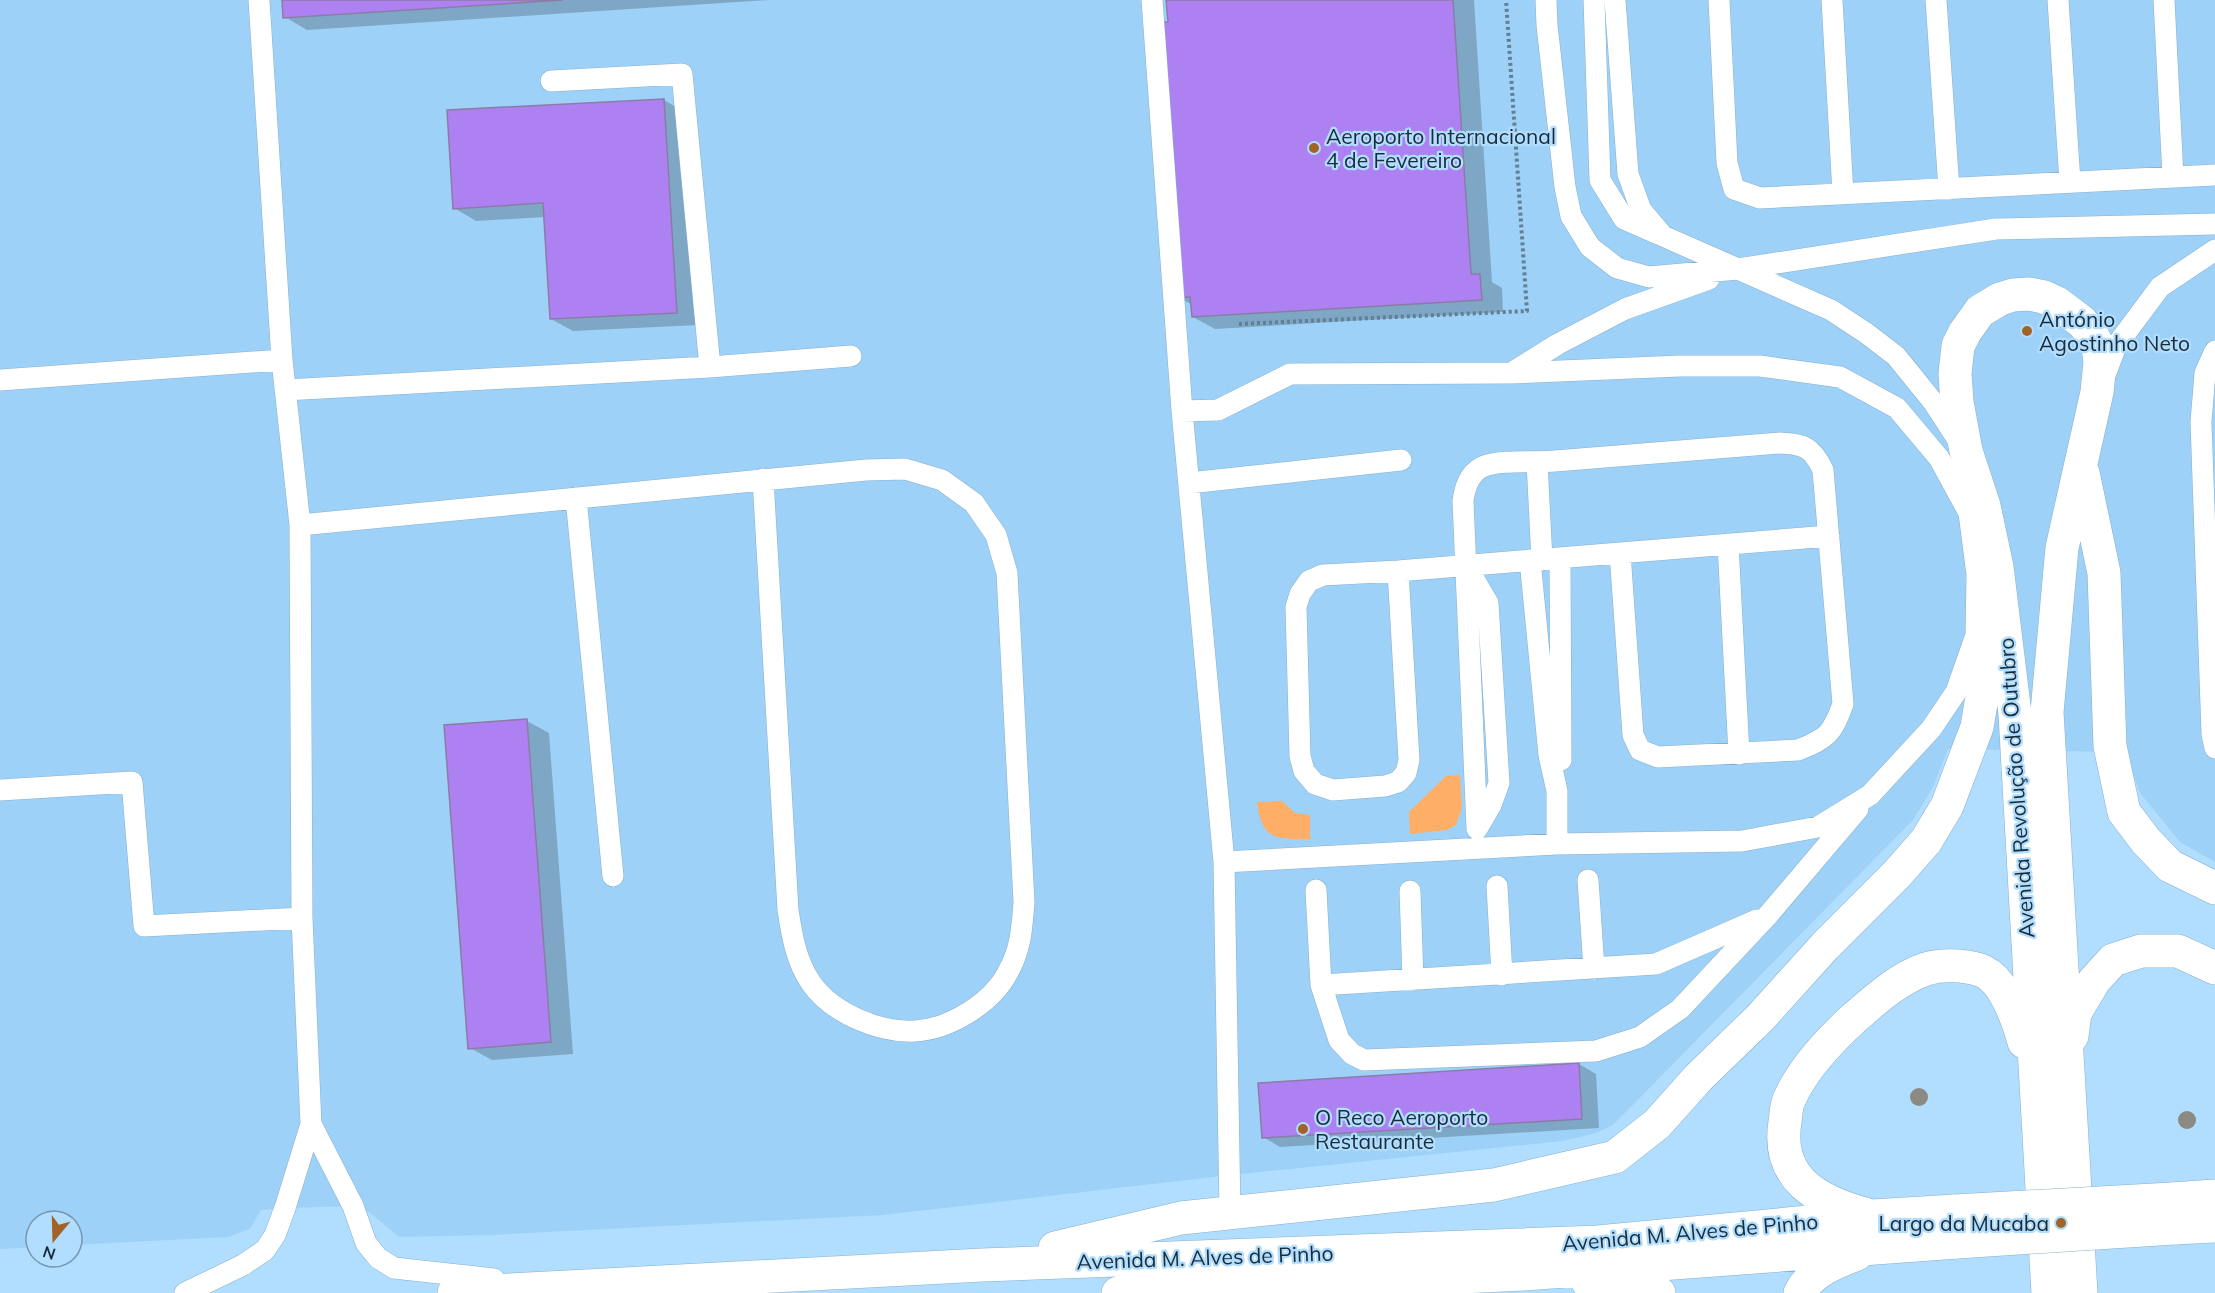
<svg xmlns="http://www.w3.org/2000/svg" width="2215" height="1293" viewBox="0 0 2215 1293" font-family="Mulish,sans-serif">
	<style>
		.built { fill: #9ed1f7 }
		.green { fill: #ffae67 }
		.shadow { fill: #0003 }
		.building { fill: #ae81f3; stroke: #8b7ca7; stroke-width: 1.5 }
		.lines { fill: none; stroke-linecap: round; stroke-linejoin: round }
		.service-casing { stroke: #85b0d0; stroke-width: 22 }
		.primary-casing { stroke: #85b0d0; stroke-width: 34 }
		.path { stroke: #617f95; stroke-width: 4; stroke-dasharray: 3 3; stroke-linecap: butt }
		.service { stroke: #fff; stroke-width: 21 }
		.primary { stroke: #fff; stroke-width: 33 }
		.primary-bridge-casing { stroke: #85b0d0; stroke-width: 34; stroke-linecap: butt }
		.primary-bridge { stroke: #fff; stroke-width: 33 }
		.tree { fill: #8c8983 }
		.poi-dot { fill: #a16328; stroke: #b1ddfe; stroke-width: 2 }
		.labels { text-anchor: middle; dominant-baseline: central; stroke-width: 4.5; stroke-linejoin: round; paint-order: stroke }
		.poi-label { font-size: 21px; fill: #1a2c38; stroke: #b1ddfe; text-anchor: start }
		.street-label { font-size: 21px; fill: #1a2c38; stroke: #b1ddfe }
	</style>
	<rect width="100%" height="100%" fill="#b1ddfe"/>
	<path class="built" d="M0,0H2215V862L2180,842L2140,793L2126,752L1948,749L1933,787L1913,820L1613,1125L1596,1133L1562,1141L1230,1175L883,1215L490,1235L399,1237L369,1212L353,1206L285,1208L261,1210L250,1229L228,1237L72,1245V1221H36V1247L0,1249Z"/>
	<path class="green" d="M1460,775L1462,808L1456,825L1447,830L1410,834L1409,812L1446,776Z
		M1282,801L1295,813L1310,815V839C1276,839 1262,841 1257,802Z"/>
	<path class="shadow" d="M284,0H768L307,30L285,17Z
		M1168,0H1474L1492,282L1502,288L1503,312L1215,329L1193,317V305L1177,297Z
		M664,100L686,113L698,325L573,331L551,319L545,217L476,221L454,208Z
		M527,721L549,733L573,1054L492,1060L470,1048Z
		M1579,1064L1596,1074L1599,1128L1280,1147L1263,1137Z"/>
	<path class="building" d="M282,0H563L283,18Z
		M1166,0H1453L1471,274H1480L1482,300L1192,317L1190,297L1176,298L1158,22H1168Z
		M664,99L677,313L550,319L543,203L453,209L447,110Z
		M527,719L551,1042L468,1049L444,725Z
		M1579,1063L1582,1119L1262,1138L1258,1083Z"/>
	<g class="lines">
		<defs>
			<path id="service" d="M1152,0L1182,411L1224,862L1230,1212
				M1546,0L1547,25L1565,187L1571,216L1590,247L1617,268L1649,277L1738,269L1996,229L2215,224
				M1594,0L1600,180L1624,219L1658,234
				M1615,0L1628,174L1641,210L1663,236L1831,310L1866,333L1896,356L1934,403L1958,440
				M1719,0L1727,163L1734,189L1760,198L2215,175
				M1832,0L1843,194
				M1936,0L1949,189
				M2058,0L2070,182
				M2164,0L2173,177
				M2215,351L2205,373L2201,422L2212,734L2215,748
				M710,367L851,356
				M1513,372L1558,344L1625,309L1709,279
				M2105,375L2116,346L2160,287L2215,250
				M0,380L282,360
				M285,390L710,367L682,74L551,81
				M1182,411L1218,410L1290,374L1513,373L1680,366H1760L1840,377L1897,408L1939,458L1969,513L1977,575L1976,635L1956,692L1931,729L1870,795L1818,827L1742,841L1557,844L1224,862
				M1537,462L1542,560
				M1189,483L1401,460
				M576,498L613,876
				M300,525L866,470L905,469L942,480L974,503L996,535L1007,573L1024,902C1022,928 1021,949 1008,972C992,1003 950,1029 915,1031C879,1033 832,1013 811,983C796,961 792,936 788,910L763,479
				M1728,544L1739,754
				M1560,558L1561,760
				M1530,560L1549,755L1557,791V844
				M1467,567L1488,603L1499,783L1491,805L1477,829
				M1398,571L1409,760L1406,773L1398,782L1385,786L1333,790L1315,784L1304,771L1300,756L1296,607L1300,594L1309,581L1323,575L1398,571L1829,536
				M0,790L132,782L144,926L302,918
				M1477,828L1463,501C1465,487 1469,474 1482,467C1501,459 1535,463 1555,461C1630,455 1705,449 1780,443C1804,444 1812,447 1823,470L1843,704C1832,734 1828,738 1798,750L1658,757L1640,750L1633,735L1620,553
				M1588,880L1594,969
				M1497,886L1502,975
				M1316,890L1321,985L1339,1040L1352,1054L1364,1060L1596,1051L1640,1037L1680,1009L1769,914L1858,809
				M1410,891L1413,980
				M1321,985L1656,964L1757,920
				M311,1124L353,1206L366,1243L378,1258L394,1268L494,1279
				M185,1293L243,1265L265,1250L275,1235L285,1208L311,1124L302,918L300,525L282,360L259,0"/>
			<path id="primary" d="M2083,473L2104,573L2110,746L2124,812L2146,841L2170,866L2215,888
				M2072,1036L2075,1013L2094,981L2113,960L2141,951H2178L2215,968
				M2172,1199L2215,1196
				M1865,1214C1817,1201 1776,1178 1785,1122C1786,1115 1786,1106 1789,1100C1802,1069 1830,1040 1854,1018C1875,1000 1899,978 1926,969C1942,964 1964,965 1980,970C2004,978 2018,1020 2024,1042
				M2174,1228L2215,1226
				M1055,1248L1181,1218L1494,1185L1615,1157L1657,1124L1699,1077L1759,1019L1825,946L1897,874L1926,841L1947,806L1977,727L1988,661L1989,625
				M1588,1282L1659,1293
				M454,1293L982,1265L1598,1242L1872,1216L1955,1211
				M1118,1293L1524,1274L1957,1242
				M1800,1293C1810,1272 1836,1262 1857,1254
				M2048,1293L2015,714L1997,567L1984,506L1966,451L1957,402L1955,374L1958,346L1965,332L1980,311L2000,299L2013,295L2029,294L2044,297L2057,303L2082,322L2092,334L2098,347L2100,362L2097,392L2062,548L2047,712L2081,1293"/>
		</defs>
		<use href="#service" class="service-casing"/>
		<use href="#primary" class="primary-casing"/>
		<path class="path" d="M1239,324L1527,311L1506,0"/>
		<use href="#service" class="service"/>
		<use href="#primary" class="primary"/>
		<defs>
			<path id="primary-bridge" d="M1955,1211L2172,1199
				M1957,1242L2174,1228"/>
		</defs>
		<use href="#primary-bridge" class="primary-bridge-casing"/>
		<use href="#primary-bridge" class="primary-bridge"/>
	</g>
	<g class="tree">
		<circle cx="1919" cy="1097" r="9"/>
		<circle cx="2187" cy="1120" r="9"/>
	</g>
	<g class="poi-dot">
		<circle cx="1314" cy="148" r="6"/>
		<circle cx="2027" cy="331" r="6"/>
		<circle cx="1303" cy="1129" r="6"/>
		<circle cx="2061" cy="1223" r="6"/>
	</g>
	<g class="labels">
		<g class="poi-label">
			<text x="1326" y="136">Aeroporto Internacional<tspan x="1326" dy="24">4 de Fevereiro</tspan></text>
			<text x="2039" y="319">António<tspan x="2039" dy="24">Agostinho Neto</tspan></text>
			<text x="1315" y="1117">O Reco Aeroporto<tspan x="1315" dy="24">Restaurante</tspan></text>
			<text x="2049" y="1223" text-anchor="end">Largo da Mucaba</text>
		</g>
		<g class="street-label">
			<text transform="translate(2016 788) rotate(-94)">Avenida Revolução de Outubro</text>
			<text transform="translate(1690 1232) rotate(-5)">Avenida M. Alves de Pinho</text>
			<text transform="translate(1205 1257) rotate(-2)">Avenida M. Alves de Pinho</text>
		</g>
	</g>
	<g transform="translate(54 1239) rotate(199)"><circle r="28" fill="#b1ddfe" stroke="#7596af" stroke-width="1.5"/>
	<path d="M0-4.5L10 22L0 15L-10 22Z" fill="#a16328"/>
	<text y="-9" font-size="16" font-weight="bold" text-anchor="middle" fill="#1a2c38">N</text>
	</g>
</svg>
